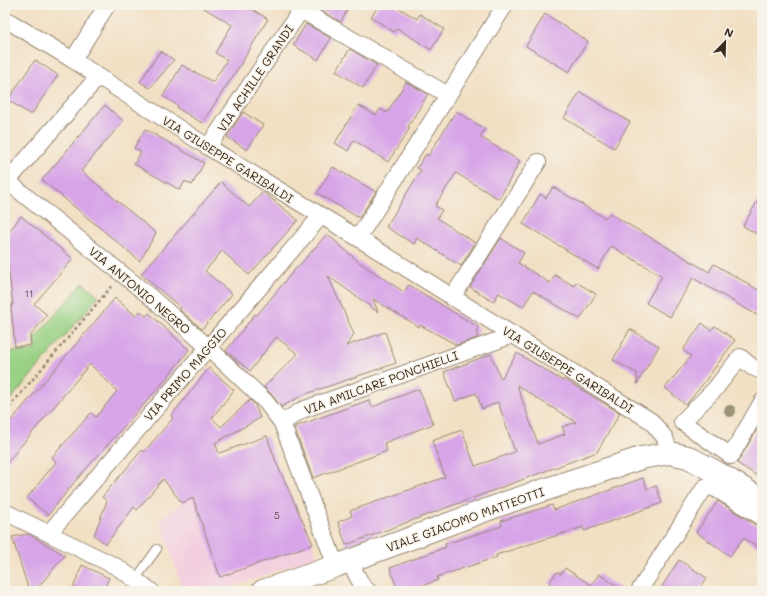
<svg xmlns="http://www.w3.org/2000/svg" width="767" height="596" viewBox="0 0 767 596" font-family="Mali,sans-serif">
	<style>
		.built { fill: #f3cfdf }
		.green { fill: #99d285; stroke: #6a7e52 }
		.building { fill: #d7a4e8; fill-rule: evenodd }
		.lines { fill: none; stroke-linecap: round; stroke-linejoin: round }
		.lane-casing { stroke: #968571; stroke-width: 10 }
		.street-casing { stroke: #968571; stroke-width: 18 }
		.secondary-casing { stroke: #968571; stroke-width: 24 }
		.path { stroke: #968571; stroke-width: 2.5; stroke-dasharray: 3 3; stroke-linecap: butt }
		.lane { stroke: #fff; stroke-width: 8 }
		.street { stroke: #fff; stroke-width: 16 }
		.secondary { stroke: #fff; stroke-width: 22 }
		.tree { fill: #9a9377 }
		.labels { text-anchor: middle; dominant-baseline: central; stroke-width: 3; stroke-linejoin: round; paint-order: stroke }
		.number-label { font-size: 10px; fill: #624850 }
		.street-label { font-size: 12px; fill: #3b2a1e; stroke: #f7f3e8 }
	</style>
	<rect width="100%" height="100%" fill="#f7f3e8"/>
	<filter id="ink" filterUnits="userSpaceOnUse"><feTurbulence type="fractalNoise" baseFrequency=".025" numOctaves="2"/><feDisplacementMap in="SourceGraphic" scale="8" xChannelSelector="R" yChannelSelector="G"/><feConvolveMatrix kernelMatrix="1 2 1 2 8 2 1 2 1" color-interpolation-filters="sRGB"/></filter>
	<filter id="wash" filterUnits="userSpaceOnUse"><feTurbulence type="fractalNoise" baseFrequency=".012" numOctaves="4" result="noise"/><feDisplacementMap in="SourceGraphic" scale="16" xChannelSelector="R" yChannelSelector="G"/><feGaussianBlur stdDeviation="0.9" result="paint"/><feColorMatrix in="noise" values="0 0 0 0 0 0 0 0 0 0 0 0 0 0 0 0 0 1.4 0 .05"/><feComposite in="paint" operator="in"/></filter>
	<g filter="url(#wash)">
		<rect width="100%" height="100%" fill="#f2e0c4"/>
		<path class="built" d="M276,462L317,556L221,591H183L160,519L182,503Z"/>
		<path class="green" d="M83,283L99,296L5,406V352L35,350L34,339Z"/>
		<g id="blocks">
			<path class="building" d="M199,5H245L268,19L239,67L202,123L177,108L178,106L163,96L182,65L213,82L227,60L215,53L232,25Z
				M318,5H350L341,22L316,8Z
				M379,5H394L417,19L420,14L444,29L431,50L397,28L394,32L371,17Z
				M545,14L588,41L569,72L526,46Z
				M306,24L331,38L318,60L293,45Z
				M350,49L377,65L363,88L336,71Z
				M160,51L174,60L150,88L140,82Z
				M35,60L58,75L31,115L8,100Z
				M406,82L428,94L408,127L410,128L388,162L354,140L348,151L335,143L358,105L376,115L380,109L387,113Z
				M580,92L630,122L614,148L564,118Z
				M105,105L123,121L81,171L156,233L140,261L42,180Z
				M456,111L485,129L480,137L520,161L499,199L456,173L435,206L442,210L437,218L475,243L461,266L417,238L414,244L386,227L421,170L417,168L426,154L428,156Z
				M243,112L263,125L247,150L227,137Z
				M145,129L204,163L192,185L185,181L180,190L134,164L141,152L134,148Z
				M333,167L376,192L359,218L317,193Z
				M221,182L249,207L263,192L298,220L249,275L222,251L205,271L232,294L202,329L180,310L181,308L141,274Z
				M553,187L605,218L609,213L709,272L714,264L762,292V318L693,278L670,317L646,303L662,276L611,246L598,269L523,224L540,194L546,198Z
				M762,193V237L743,226Z
				M21,216L73,259L34,304L47,315L30,336L31,345L15,347L11,306L13,305L6,250L10,244L5,240V237Z
				M327,234L360,263L404,292L409,285L478,327L477,338L457,345L420,325L419,327L373,299L378,312L328,276L354,334L346,346L385,332L396,363L303,395L281,407L273,396L264,387L298,354L276,337L250,371L226,351L255,314L257,315L296,268H297Z
				M501,238L524,253L518,263L550,283L555,275L574,286L576,282L596,294L580,319L533,291L523,307L499,293L493,302L470,287Z
				M115,298L136,316L140,311L146,316L149,313L189,350L161,385L77,479L48,515L27,498L56,462L52,457L91,413L96,417L117,391L90,364L5,465V428Z
				M702,323L711,330L715,326L735,340L706,380L686,405L665,388L691,356L683,350Z
				M630,329L659,346L637,384V373L613,360Z
				M517,353L563,381L564,379L620,413L597,452L346,545L338,522L352,516L350,511L445,477L432,441L462,430L475,466L515,452L498,402L482,409L476,393L455,401L444,372L491,354L501,379ZM517,385L538,399L576,422L562,427L565,434L538,444Z
				M209,368L234,390L212,418L221,427L250,400L255,405L260,418L215,443L219,453L267,436L276,462L313,544L220,577L193,498L182,503L163,479L137,510L134,507L106,544L94,535L107,501L102,497L142,450L144,452L173,418L171,416Z
				M419,389L433,424L384,443L387,451L313,478L294,427L369,400L372,407Z
				M762,421V479L737,463Z
				M643,478L647,489L656,486L662,503L584,531L583,527L496,555L497,557L437,577L438,580L409,591H398L390,568L446,547L445,544L502,526L501,521L552,505L554,510Z
				M718,501L762,529V549L743,538L730,556L696,532Z
				M28,534L65,555L35,591H29L12,537Z
				M679,560L707,578L698,591H659Z
				M82,565L109,578L103,591H72Z
				M565,568L591,585L599,574L624,591H562L549,583L557,572L561,574Z"/>
		</g>
	</g>
	<g filter="url(#ink)">
		<use href="#blocks" fill-opacity="0" stroke="#968571" stroke-width="1"/>
		<g class="lines">
			<defs>
				<path id="lane" d="M135,580L157,549"/>
				<path id="street" d="M5,19L73,60L208,147L358,238L651,421L665,438L670,453
					M73,60L107,5
					M208,147L301,10L448,95
					M7,181L147,294L208,347L266,402L282,423L336,566
					M5,184L98,77
					M358,238L505,5
					M452,298L538,162
					M762,371L752,367L740,357L715,389L682,422L731,456L762,402
					M282,423L302,410L513,335
					M5,512L117,567L151,591
					M49,533L321,216
					M349,561L363,587L368,591
					M639,591L705,487L714,488L762,517"/>
				<path id="secondary" d="M263,591L336,566L505,503L641,458L670,453L688,457L723,476L762,500"/>
			</defs>
			<use href="#lane" class="lane-casing"/>
			<use href="#street" class="street-casing"/>
			<use href="#secondary" class="secondary-casing"/>
			<path class="path" d="M5,412L112,286"/>
			<use href="#lane" class="lane"/>
			<use href="#street" class="street"/>
			<use href="#secondary" class="secondary"/>
		</g>
		<circle class="tree" cx="730" cy="411" r="6"/>
	</g>
	<g class="labels">
		<g class="number-label">
			<text x="29" y="293">11</text>
			<text x="277" y="515">5</text>
		</g>
		<g class="street-label">
			<text transform="translate(255 78) rotate(-56)">VIA ACHILLE GRANDI</text>
			<text transform="translate(228 159) rotate(32)">VIA GIUSEPPE GARIBALDI</text>
			<text transform="translate(140 290) rotate(40)">VIA ANTONIO NEGRO</text>
			<text transform="translate(568 369) rotate(32)">VIA GIUSEPPE GARIBALDI</text>
			<text transform="translate(185 374) rotate(-49)">VIA PRIMO MAGGIO</text>
			<text transform="translate(381 382) rotate(-20)">VIA AMILCARE PONCHIELLI</text>
			<text transform="translate(465 519) rotate(-20)">VIALE GIACOMO MATTEOTTI</text>
		</g>
	</g>
	<rect width="767" height="596" fill="none" stroke="#f7f3e8" stroke-width="20"/>
	<g transform="translate(725 42) rotate(23)" stroke="#f7f3e8" stroke-width="3" paint-order="stroke">
	<path d="M0-3L7 15L0 10L-7 15Z" fill="#3b2a1e"/>
	<text y="-6" font-size="11" font-weight="bold" text-anchor="middle" fill="#3b2a1e">N</text>
	</g>
</svg>
